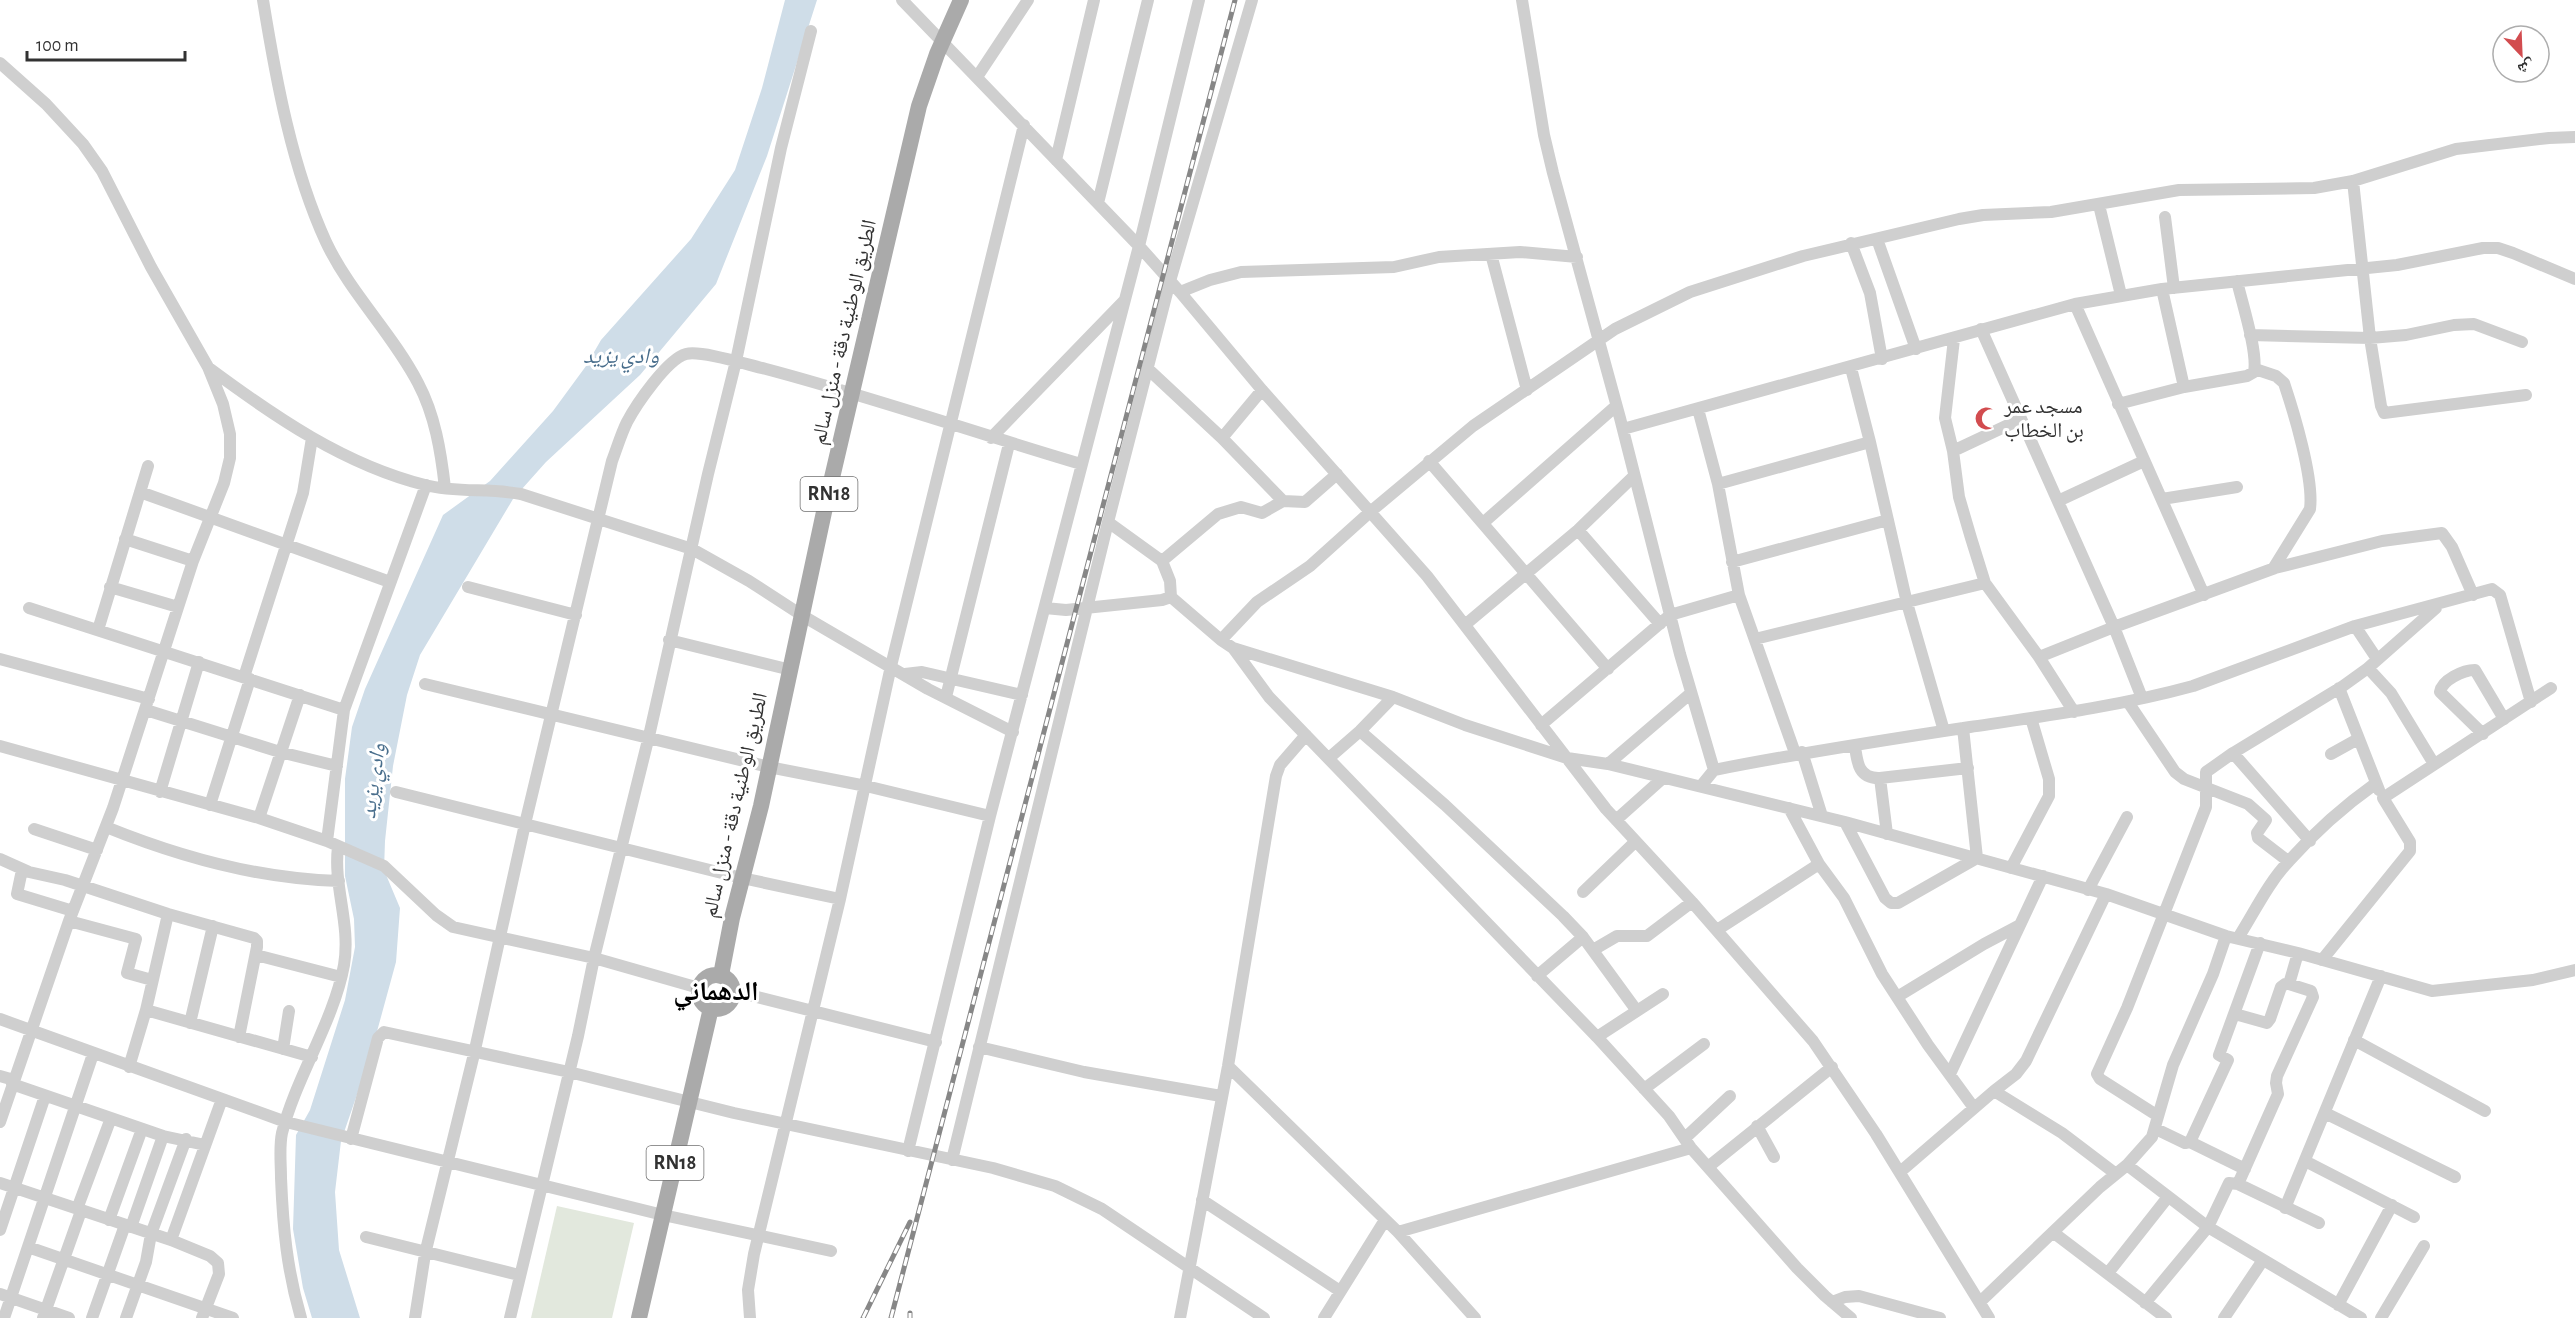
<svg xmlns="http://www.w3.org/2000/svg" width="2575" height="1318" viewBox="0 0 2575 1318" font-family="'Alegreya Sans','Noto Naskh Arabic',sans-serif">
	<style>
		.green { fill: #e2e8dd }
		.water { fill: #cfdde8 }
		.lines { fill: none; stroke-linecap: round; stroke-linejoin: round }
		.minor { stroke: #cfcfcf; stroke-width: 12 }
		.major { stroke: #aaa; stroke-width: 16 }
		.rail-casing { stroke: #878787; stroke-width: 5 }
		.rail { stroke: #fff; stroke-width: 3; stroke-dasharray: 9; stroke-linecap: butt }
		.labels { text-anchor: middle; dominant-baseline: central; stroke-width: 6; stroke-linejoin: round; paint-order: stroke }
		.shield { fill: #fff; stroke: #707070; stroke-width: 1.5 }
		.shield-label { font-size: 20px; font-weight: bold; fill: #323232 }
		.street-label { font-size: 21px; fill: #323232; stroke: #fff }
		.poi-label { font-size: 21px; fill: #323232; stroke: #fff; text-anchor: start }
		.water-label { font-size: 22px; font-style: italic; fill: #496e8c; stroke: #fff }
		.district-label { font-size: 27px; font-weight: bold; fill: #000; stroke: #fff }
	</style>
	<rect width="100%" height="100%" fill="#fff"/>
	<path class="green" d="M557,1206L634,1223L612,1318H531Z"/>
	<path class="water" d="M785,0H817L767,156L716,284L640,375L546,462L513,499L420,655L407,695L393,766L385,841L384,870L400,908L396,962L370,1057L341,1141L335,1192L339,1250L360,1318H312L303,1288L293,1229L296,1135L310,1110L345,1000L355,947L354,919L345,876V779L352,727L365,689L443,515L490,481L553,411L586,366L601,340L691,239L735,170L762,88Z"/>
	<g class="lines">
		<path class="minor" d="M263,0C276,80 292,168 326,242C350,293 392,333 418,383C435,415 441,452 445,488
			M902,0L1139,246L1180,292L1262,390L1427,576L1606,809L1692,902L1813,1041L1876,1134L1989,1318
			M1522,0L1544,135L1553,173L1620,418L1680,654L1714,770L1701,786
			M0,63L46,104L83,144L102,171L151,267L208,367L223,404L230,434V458L224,483L193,561L113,808L69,921L0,1122
			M977,77L1028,0
			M1056,160L1094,0
			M2353,181L2370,338L2381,406L2384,413L2526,395
			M1098,203L1148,0
			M2099,205L2121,295
			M2165,217L2174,288
			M1877,239L1916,349
			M1851,243L1870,293L1882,359
			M1491,254L1527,390
			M2162,289L2184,387
			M1180,292L1210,280L1241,272L1394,267L1439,257L1520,252L1577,257
			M2075,304L2204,595
			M1981,329L2114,627L2142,698
			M2250,335L2370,338L2406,335L2454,325L2474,324L2522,342
			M1954,339L1945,418L1953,451L1959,497L1971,538L1985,583L2039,657L2074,712
			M209,368C275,417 345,465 425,485C457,493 489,488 521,494L692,549L749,581L803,616L928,689L1013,732
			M1851,368L1870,442L1907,603L1944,731
			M1148,369L1222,438L1283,501
			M2255,369L2276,376L2284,383C2294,413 2314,479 2310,509L2273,569
			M2118,404L2184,387L2247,376L2254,372C2258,352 2242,303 2237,281
			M1698,409L1718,484L1739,595L1795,753
			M1623,429L2075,304L2162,289L2397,265L2483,248H2498L2513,253L2575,279
			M991,438L1124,301
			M1222,438L1262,390
			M1953,451L2021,419
			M1429,461L1608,669
			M1718,484L1870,442
			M140,492L390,582
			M2162,499L2237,487
			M2058,501L2144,461
			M1108,522L1162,561L1170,581L1171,597
			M1483,523L1616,406
			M1578,530L1660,624
			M125,539L193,561
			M1162,561L1218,514L1241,507L1262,513L1283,501L1305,502L1337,474
			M1732,562L1888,520
			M110,587L178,607
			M468,587L576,615
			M29,608L344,710L327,841
			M1045,608L1066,610L1162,600L1171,597L1221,640L1233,648L1269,697L1597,1037L1669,1116L1691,1148L1797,1268L1825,1296L1851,1318
			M1466,624L1578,530L1634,476
			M2355,626L2377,659
			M98,630L148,466
			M1755,639L1985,583
			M669,640L791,670
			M1221,640L1257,602L1310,566L1370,512L1473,426L1615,329L1690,292L1803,256L1959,219L1983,215L2051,212L2179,190L2314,188L2353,181L2456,149L2549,138L2575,137
			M1233,648L1393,697L1465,725L1567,758L1608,764L1845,822L2106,894L2226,936L2298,953L2432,991L2533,980L2575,970
			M2039,657L2114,627L2275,568L2382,541L2442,533L2452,547L2473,595
			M0,659L149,699
			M2368,668L2391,693L2434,764
			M905,674L922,672L1022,695
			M244,677L303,493L312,438
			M425,684L769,767L866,786L990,816
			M2339,688L2379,790
			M946,697L1009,444
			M2128,702L2175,772L2184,779L2248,804L2266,820L2257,833L2258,838L2288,861
			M146,710L280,752L337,766
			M344,710L426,485
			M1541,725L1670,615L1739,595
			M1360,731L1445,805L1563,916L1583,937L1637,1011
			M2483,734L2440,692C2442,680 2463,670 2475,670L2504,719
			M0,746L259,818L327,841L384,866L436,915L453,927L594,958L699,988
			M1855,746C1857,763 1859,779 1880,778L1887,834
			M1802,752L1822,816
			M2233,753L2310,841
			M2331,754L2358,739
			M1329,758L1360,731L1393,697
			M1608,764L1691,693
			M1714,770C1799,753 1884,740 1970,727C2045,716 2120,706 2193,686L2355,626L2492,589L2500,595L2531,702
			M1880,778L1968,768
			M160,792L199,662
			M396,792L742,878L840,899
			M210,805L250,679
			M1789,808L1819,864L1844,898L1882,974L1928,1045L1974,1108
			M259,818L300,695
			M1616,820L1663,778
			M1845,822L1885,898L1891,903H1898L1977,858L1963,728
			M106,827C180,857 259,879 339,881
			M34,829L97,850
			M0,859L29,872L65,880L168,914L254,938L257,941V947L239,1037
			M2011,868L2049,796V779L2031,718
			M22,870L17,894L73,911
			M2088,890L2127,817
			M1583,892L1635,842
			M69,921L136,939L127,973L152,980
			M1717,930L1819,864
			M2238,938C2254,913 2268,883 2289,861C2314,833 2344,806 2375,784
			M1593,950L1617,936H1647L1692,902
			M256,955L341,977
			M2322,960L2410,851V842L2383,798L2551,688
			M1537,976L1583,937
			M733,991L936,1042
			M1897,997L1984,944L2018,926
			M146,1010L312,1057
			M2235,1014L2267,1023L2270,1019L2281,987L2285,984H2289
			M0,1019L286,1122L663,1215L831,1251
			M190,1023L213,926
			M1597,1037L1663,994
			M2354,1040L2485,1111
			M979,1047L1084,1072L1221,1096
			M283,1049L289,1011
			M1228,1066L1398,1232L1475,1318
			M129,1067L146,1010L168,914
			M1950,1074L2043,876
			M0,1076L14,1080
			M12,1084L163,1136L205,1145
			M1644,1089L1704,1044
			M1994,1091L2016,1074L2026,1061L2106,894
			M2325,1113L2455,1177
			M2158,1116L2100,1079L2097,1074L2127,1008L2206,807V772L2233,753L2343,686L2368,668L2436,608
			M1757,1126L1774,1157
			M2156,1129L2185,1143L2190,1142L2228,1060L2219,1055L2260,943
			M1685,1138L1730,1096
			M351,1139L378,1038L384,1032L569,1072L734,1113L993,1168L1055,1186L1102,1209L1264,1318
			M2190,1142L2245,1169
			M908,1151L990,816L1139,246L1199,0
			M952,1160L1108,522L1170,281L1252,0
			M2305,1161L2414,1217
			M2127,1165L2208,1227L2361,1318
			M1708,1167L1832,1067
			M1900,1172L1994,1091L2062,1133L2116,1174
			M0,1183L171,1240L210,1256L218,1263L219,1274L202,1318
			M2238,1184L2278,1094L2276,1083L2277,1076L2313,997L2311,991L2289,984L2298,953
			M1202,1200L1340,1291
			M2285,1208L2381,976
			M77,1209L111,1118
			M109,1220L142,1129
			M131,1227L163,1136
			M0,1230L45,1096
			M1398,1232L1691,1148
			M2054,1233L2166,1318
			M366,1237L519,1275
			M171,1240L222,1099
			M28,1247L233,1318
			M2108,1273L2168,1197
			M0,1294L69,1318
			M1832,1302L1845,1297L1859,1296L1940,1318
			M1980,1302L2100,1187L2127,1165L2152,1137L2173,1065L2213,974L2226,936
			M2145,1303L2208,1227L2229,1183L2238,1184L2319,1223
			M2338,1305L2392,1205
			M4,1318L93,1054
			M43,1318L81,1211
			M92,1318L125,1225
			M126,1318L146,1262L151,1234L186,1139
			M301,1318C287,1270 283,1228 281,1178C281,1163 279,1147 282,1133C296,1077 334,1021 344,965C351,924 333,886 338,847
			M415,1318L425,1254L474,1054L525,824L612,461C617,448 621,434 627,422C636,405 667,359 686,354C702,350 748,365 766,369C872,397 976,433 1081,464
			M510,1318L578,1036L594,958L649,736L708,474L736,361L781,148L811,31
			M750,1318L748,1290L754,1254L840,899L891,666L1024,125
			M1180,1318L1228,1066L1276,776L1280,765L1306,735
			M1324,1318L1385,1220
			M2224,1318L2263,1260
			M2381,1318L2424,1246"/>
		<path class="major" d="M699 992a17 17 0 1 1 34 0a17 17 0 1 1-34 0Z
			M721,975L732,918L761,806L824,512L919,106L937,54L961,0
			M639,1318L711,1008"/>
		<defs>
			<path id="rail" d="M863,1318L910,1222
				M891,1318L1235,0
				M910,1318V1313"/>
		</defs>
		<use href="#rail" class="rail-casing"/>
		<use href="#rail" class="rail"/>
	</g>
	<defs>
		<symbol id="mosque-bare" viewBox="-9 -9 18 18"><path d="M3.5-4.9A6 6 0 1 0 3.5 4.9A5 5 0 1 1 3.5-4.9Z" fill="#d24c4f" stroke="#fff" stroke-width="2.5" paint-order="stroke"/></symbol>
	</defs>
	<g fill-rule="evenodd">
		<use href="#mosque-bare" x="1970" y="402" width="33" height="33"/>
	</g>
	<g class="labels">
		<g class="shield">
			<rect x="800.5" y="477" width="57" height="34" rx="4.5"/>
			<rect x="646.5" y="1146" width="57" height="34" rx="4.5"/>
		</g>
		<g class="shield-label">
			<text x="829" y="494">RN18</text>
			<text x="675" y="1163">RN18</text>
		</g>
		<g class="street-label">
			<text transform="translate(844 332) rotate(-77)">الطريق الوطنية دقة - منزل سالم</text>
			<text transform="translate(735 805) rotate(-77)">الطريق الوطنية دقة - منزل سالم</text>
		</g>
		<g class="poi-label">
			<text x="2004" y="406">مسجد عمر<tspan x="2004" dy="24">بن الخطاب</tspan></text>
		</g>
		<g class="water-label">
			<text x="621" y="356">وادي يزيد</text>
			<text transform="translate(373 781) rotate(-82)">وادي يزيد</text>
		</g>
		<g class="district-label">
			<text x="716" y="991">الدهماني</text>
		</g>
	</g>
	<g transform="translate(2521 54) rotate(157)"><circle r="28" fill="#ffffff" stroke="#adadad" stroke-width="1.5"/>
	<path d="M0-4.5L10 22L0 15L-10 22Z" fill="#d24c4f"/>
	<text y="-9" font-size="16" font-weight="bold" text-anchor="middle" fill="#323232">ش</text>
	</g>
	<path d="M27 51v9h158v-9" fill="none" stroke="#323232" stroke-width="3"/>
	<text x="36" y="51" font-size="18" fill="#323232" stroke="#ffffff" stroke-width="4.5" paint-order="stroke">100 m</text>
</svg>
